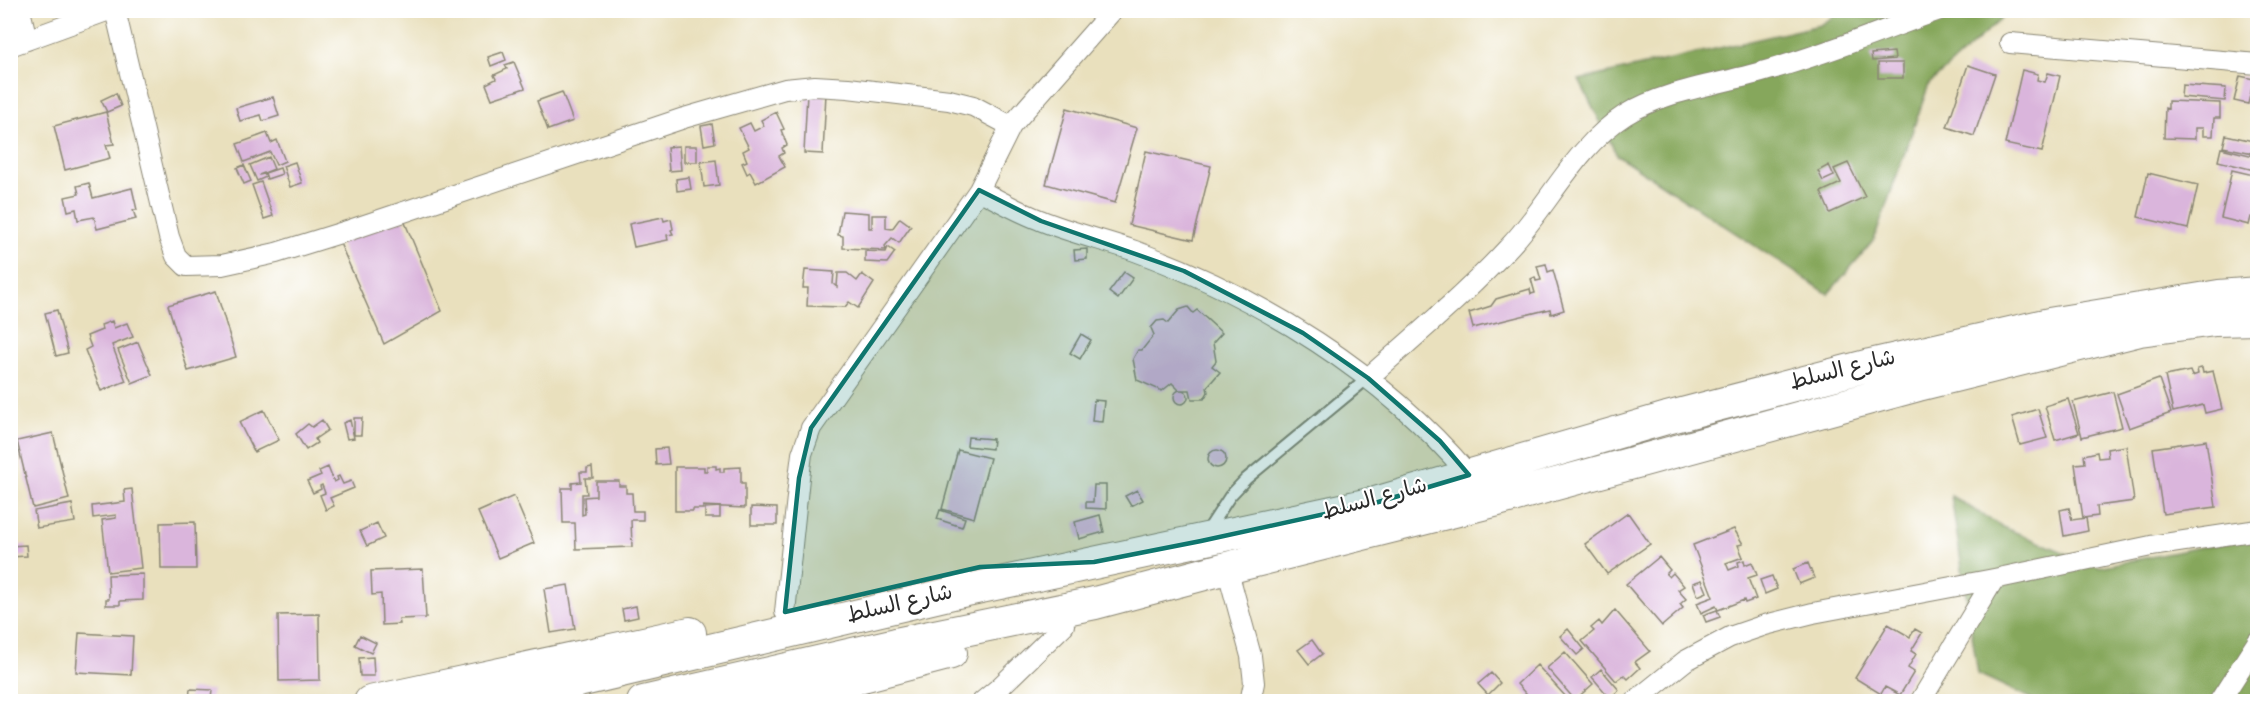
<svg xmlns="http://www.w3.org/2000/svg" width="2268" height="712" viewBox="0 0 2268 712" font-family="'Gochi Hand','Playpen Sans Arabic',sans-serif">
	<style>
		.forest { fill: #86a75b; stroke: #586943; stroke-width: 1.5 }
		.building { fill: #dab5dc }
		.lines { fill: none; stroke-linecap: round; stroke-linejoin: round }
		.lane-casing { stroke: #8a8674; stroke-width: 14 }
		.street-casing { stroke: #8a8674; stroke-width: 22 }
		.primary-casing { stroke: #8a8674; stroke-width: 34 }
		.lane { stroke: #fff; stroke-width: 10 }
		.street { stroke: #fff; stroke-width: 20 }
		.primary { stroke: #fff; stroke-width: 32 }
		.marked { fill: #0f766e; fill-opacity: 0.2; stroke: #0f766e; stroke-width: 4.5; stroke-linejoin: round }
		.labels { text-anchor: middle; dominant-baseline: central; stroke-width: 4.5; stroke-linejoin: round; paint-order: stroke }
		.street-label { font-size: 22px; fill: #2b2b2b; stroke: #fff }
	</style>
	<rect width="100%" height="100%" fill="#fff"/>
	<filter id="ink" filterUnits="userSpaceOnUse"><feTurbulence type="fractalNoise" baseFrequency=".0167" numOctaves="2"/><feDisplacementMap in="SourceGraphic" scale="12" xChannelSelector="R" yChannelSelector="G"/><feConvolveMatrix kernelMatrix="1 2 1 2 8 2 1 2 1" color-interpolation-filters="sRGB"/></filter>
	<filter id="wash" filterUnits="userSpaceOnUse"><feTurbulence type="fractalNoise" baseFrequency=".008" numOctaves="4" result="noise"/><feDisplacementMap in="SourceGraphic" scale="24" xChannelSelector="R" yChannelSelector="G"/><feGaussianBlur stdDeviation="1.35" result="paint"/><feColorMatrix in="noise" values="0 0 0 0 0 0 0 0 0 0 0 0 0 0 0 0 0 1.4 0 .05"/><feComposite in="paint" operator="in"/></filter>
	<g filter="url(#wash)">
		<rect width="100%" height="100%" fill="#e9e0bd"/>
		<path class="forest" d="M1842,11H2010L1929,84L1874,240L1828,294L1617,155L1579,80L1820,25Z
			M1951,496L2003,527L2099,567L2242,539L2257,541V701H2036L1978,674Z"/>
		<g id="blocks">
			<path class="building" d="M503,52L506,60L491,66L488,57Z
				M1894,52L1895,59L1872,61L1871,54Z
				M514,62L525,88L492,99L486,84L496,79L494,75L507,69L505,65Z
				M1878,63H1903V78H1878Z
				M1968,65L1995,74L1974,136L1947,127Z
				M2022,70L2038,74L2037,80L2045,82L2048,73L2060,76L2042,152L2005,144Z
				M2240,76L2254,79L2248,104L2234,101Z
				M2182,85L2226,88L2225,101L2181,97Z
				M562,92L573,121L548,130L537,101Z
				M116,93L121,106L107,112L101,100Z
				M807,93H826L823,154L804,153Z
				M273,97L279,116L263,121L261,115L240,121L236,108Z
				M2168,101L2220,103V118H2214L2213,136H2203V128H2195V139L2164,138L2165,108L2168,109Z
				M1067,108L1137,128L1115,203L1046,184Z
				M106,112L114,144L106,145L110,158L65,170L54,126Z
				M776,112L784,129L781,130L787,145L782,148L784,153L779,156L785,167L756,183L750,172L747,174L742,163L747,161L743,151L749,148L739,128L750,123L754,131L764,126L761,120Z
				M712,124L715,143L704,145L701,126Z
				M267,133L271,143L277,140L285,161L276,165L270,152L244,162L237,144Z
				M2226,135L2258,142V154L2223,147Z
				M679,146L681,170L669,171L667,147Z
				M684,146H697V162H684Z
				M2221,148L2258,157V171L2218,161Z
				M1146,151L1211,166L1193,240L1129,225Z
				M269,157L274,169L259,175L264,174L266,177L257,181L250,165Z
				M716,160L719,185L704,187L701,162Z
				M295,162L302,183L290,187L283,166Z
				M1848,163L1865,197L1830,213L1821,192L1841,183L1834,169Z
				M244,165L251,181L244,184L237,168Z
				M1829,165L1834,176L1823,181L1818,171Z
				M280,168L282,174L267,179L265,173Z
				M2232,170L2258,176V218L2251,217L2249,225L2221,218Z
				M2148,173L2198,185L2188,229L2138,217Z
				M689,177L691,189L677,191L676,179Z
				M261,182L273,216L264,219L252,185Z
				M89,183L93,198L132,188L137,210H133L136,219L97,229L94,217L78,220L76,209L68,211L65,197L79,194L77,186Z
				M842,211L869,213V228H872V215H886V228L892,229L900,218L911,226L899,243L892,238L885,246L886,250L843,248V236L838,235Z
				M663,217L664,221L671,219L673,229L671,230L673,234L667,235L668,240L634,247L629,224Z
				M403,218L442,311L384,344L339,241Z
				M888,247L895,252L887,263L865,262V251L886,252Z
				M1087,249V259L1075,260L1074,250Z
				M1546,264L1548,272L1553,270L1564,310L1551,314L1550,309L1473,328L1469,313L1491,306L1496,299L1530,289L1531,294L1535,293L1531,279L1535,277L1536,281L1541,280L1537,266Z
				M805,270L834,272L833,284L837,287L838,273H847L857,281L862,274L874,283L858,308L849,302L845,307L807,306L808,288H803Z
				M1124,272L1133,278L1118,299L1109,292Z
				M216,291L236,357L188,371L168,305Z
				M1188,307L1193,313L1197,310L1222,333L1213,343L1216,361L1212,366L1220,372L1207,387L1208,392L1204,399H1192L1190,390H1179L1172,383L1162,391L1137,380L1133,359L1138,350H1142L1154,335L1151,328L1157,321L1164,320L1168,323L1179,310Z
				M57,310L68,353L56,356L45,313Z
				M112,321L114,328L127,323L133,337L112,345L126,381L101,391L85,350L91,347L87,336L102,330L101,325Z
				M1081,334L1091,340L1080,359L1070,353Z
				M138,342L152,375L132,383L118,350Z
				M2202,368L2203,373L2213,371L2222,409L2205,413L2203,405L2173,412L2165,376L2190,371L2192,376L2198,374L2197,369Z
				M2159,379L2171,413L2129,428L2117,394Z
				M1174 397a7 7 0 1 1 14 0a7 7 0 1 1-14 0Z
				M2113,392L2122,427L2082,437L2073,402Z
				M2068,399L2079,433L2055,440L2045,406Z
				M1094,400L1104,401L1102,422L1092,421Z
				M2038,409L2047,438L2020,445L2012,417Z
				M264,410L279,440L254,452L239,422Z
				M354,418H362L361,435H354Z
				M322,420L328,430L315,439L317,443L306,450L296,434L308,424L312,427Z
				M350,420L354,438L347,439L343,423Z
				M53,433L69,499L33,508L17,441Z
				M968,437L993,439L992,449L967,446Z
				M2206,440L2216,507L2163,514L2153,448Z
				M2126,446L2134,501L2097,506L2098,516L2083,518L2075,464L2085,463L2084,455L2097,452L2098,458L2108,457L2107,449Z
				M667,448L669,464L656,465L655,449Z
				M1208 459a9 9 0 1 1 18 0a9 9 0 1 1-18 0Z
				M958,450L990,458L974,518L942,509Z
				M707,466H716V469L720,468V472H724V468L741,467V483H745V508L703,506V509H693V511H675V467H704V471H707Z
				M328,467L334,482L338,480L337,477L339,476L343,484L351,481L354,488L330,498L334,506L326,510L320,495L325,493L322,485L320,486L321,489L313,493L307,481L321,475L319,471Z
				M592,467L593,478H585L587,494H582V515L585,514L584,497L596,496V481H619V486H626V493H632L633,511H643V520H631L632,547L576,549L575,523H563L562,488H572V483L581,482L580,472H587V468Z
				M1094,485H1106V509L1086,508V502H1093Z
				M132,489L141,568L108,572L102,520L116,518V515L93,518L92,506L125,502L124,490Z
				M1137,490L1143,500L1131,506L1125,496Z
				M514,496L534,543L498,558L478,512Z
				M72,504L75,522L37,528L34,511Z
				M720,507V518H705V508Z
				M751,507L777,508V525H751Z
				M2069,508L2072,520L2086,518L2088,531L2064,536L2060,510Z
				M940,510L965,518L962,527L937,519Z
				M1628,513L1650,544L1607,574L1585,544Z
				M1100,515L1104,532L1079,539L1075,522Z
				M195,522L196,569H161L160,523Z
				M377,523L384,538L367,546L360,531Z
				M1734,529L1743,544L1738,545L1743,557L1726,563L1729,570L1739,566L1738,562L1744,560L1745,565L1752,562L1757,575L1748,578L1756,599L1745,603L1744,600L1718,610L1716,606L1701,613L1697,603L1713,597L1693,545Z
				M26,545L27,556L10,557V546Z
				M1659,557L1670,570L1666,574L1669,577L1673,573L1684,586L1678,590L1686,599L1680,604L1683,608L1662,626L1626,584Z
				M1808,563L1814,578L1799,584L1793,569Z
				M423,569L426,618L399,619L400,624L382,625L381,594L372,595L371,571Z
				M143,574V600L120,601V605H106V599H109L108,575Z
				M1772,576L1777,589L1765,594L1760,580Z
				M1702,580L1707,592L1698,596L1693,583Z
				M568,585L575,629L551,633L544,589Z
				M636,606L638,617L624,620L622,609Z
				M1615,610L1650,651L1635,662L1640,668L1628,679L1624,675L1616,681L1582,641L1594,631L1591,628L1599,621L1602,625Z
				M1717,610L1720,617L1706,622L1703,615Z
				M319,614L320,680L279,681L278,615Z
				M1888,624L1910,637L1915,629L1922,633L1911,651L1916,654L1908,668L1914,672L1900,695L1885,687L1881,694L1855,678Z
				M1568,629L1584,649L1577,655L1560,636Z
				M79,633L133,636L131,675L76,672Z
				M360,635L376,643L371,653L355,645Z
				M1312,640L1322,654L1309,664L1298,650Z
				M1565,652L1593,684L1575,700L1547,668Z
				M373,657L374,676H360L359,658Z
				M1537,665L1566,697L1560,702H1533L1517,684Z
				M1601,669L1619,690L1610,698L1592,677Z
				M1491,673L1500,683L1488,695L1478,684Z
				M190,689L212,690L211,700L189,699Z
				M868,692L869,702H857L855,694Z"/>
		</g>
	</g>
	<g filter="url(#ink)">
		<use href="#blocks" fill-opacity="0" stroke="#8a8674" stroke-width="1.5"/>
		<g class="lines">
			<defs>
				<path id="lane" d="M1206,533L1230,496L1246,479L1368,378"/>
				<path id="street" d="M20,10L27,40
					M115,10L169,237L176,256L186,266L222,265L276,253L350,230L684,118L785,89L815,86L848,88L949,100L973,106L1011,126L979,190C999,201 1019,212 1040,220C1071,233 1104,240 1135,251C1262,298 1382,372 1469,475
					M2010,43L2258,64
					M10,46L109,10
					M1011,126L1113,10
					M1368,378C1417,334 1467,293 1511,245C1550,203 1575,147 1625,115C1667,89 1724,84 1772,69C1828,53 1884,30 1939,10
					M1227,568L1251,656L1254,683L1250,702
					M785,612L799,478L802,454L811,428L979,190
					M982,702L999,688L1064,625
					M1634,702L1685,661L1730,637L1765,625L1813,613L1994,579L2151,546L2258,530
					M1920,702L1994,579
					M2219,702L2258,641"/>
				<path id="primary" d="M370,702L690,633
					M489,702L953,593L1375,503L1667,418L1870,365L2049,324L2219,296L2258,293
					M643,702L896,644L1095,603L1227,568L1494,501L1918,385L2140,330L2215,320L2258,319
					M745,702L820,687L951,653"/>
			</defs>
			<use href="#lane" class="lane-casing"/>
			<use href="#street" class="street-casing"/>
			<use href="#primary" class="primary-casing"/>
			<use href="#lane" class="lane"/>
			<use href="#street" class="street"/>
			<use href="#primary" class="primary"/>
		</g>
	</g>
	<path class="marked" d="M979,190L1041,221L1184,271L1303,333L1368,378L1440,441L1469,475L1375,503L1201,541L1094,562L980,567L785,612L799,478L811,428Z"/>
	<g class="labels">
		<g class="street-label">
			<text transform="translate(1843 372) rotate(-14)">شارع السلط</text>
			<text transform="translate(1375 501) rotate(-15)">شارع السلط</text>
			<text transform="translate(900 606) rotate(-13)">شارع السلط</text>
		</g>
	</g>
	<rect width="2268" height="712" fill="none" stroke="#fff" stroke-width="36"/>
</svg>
